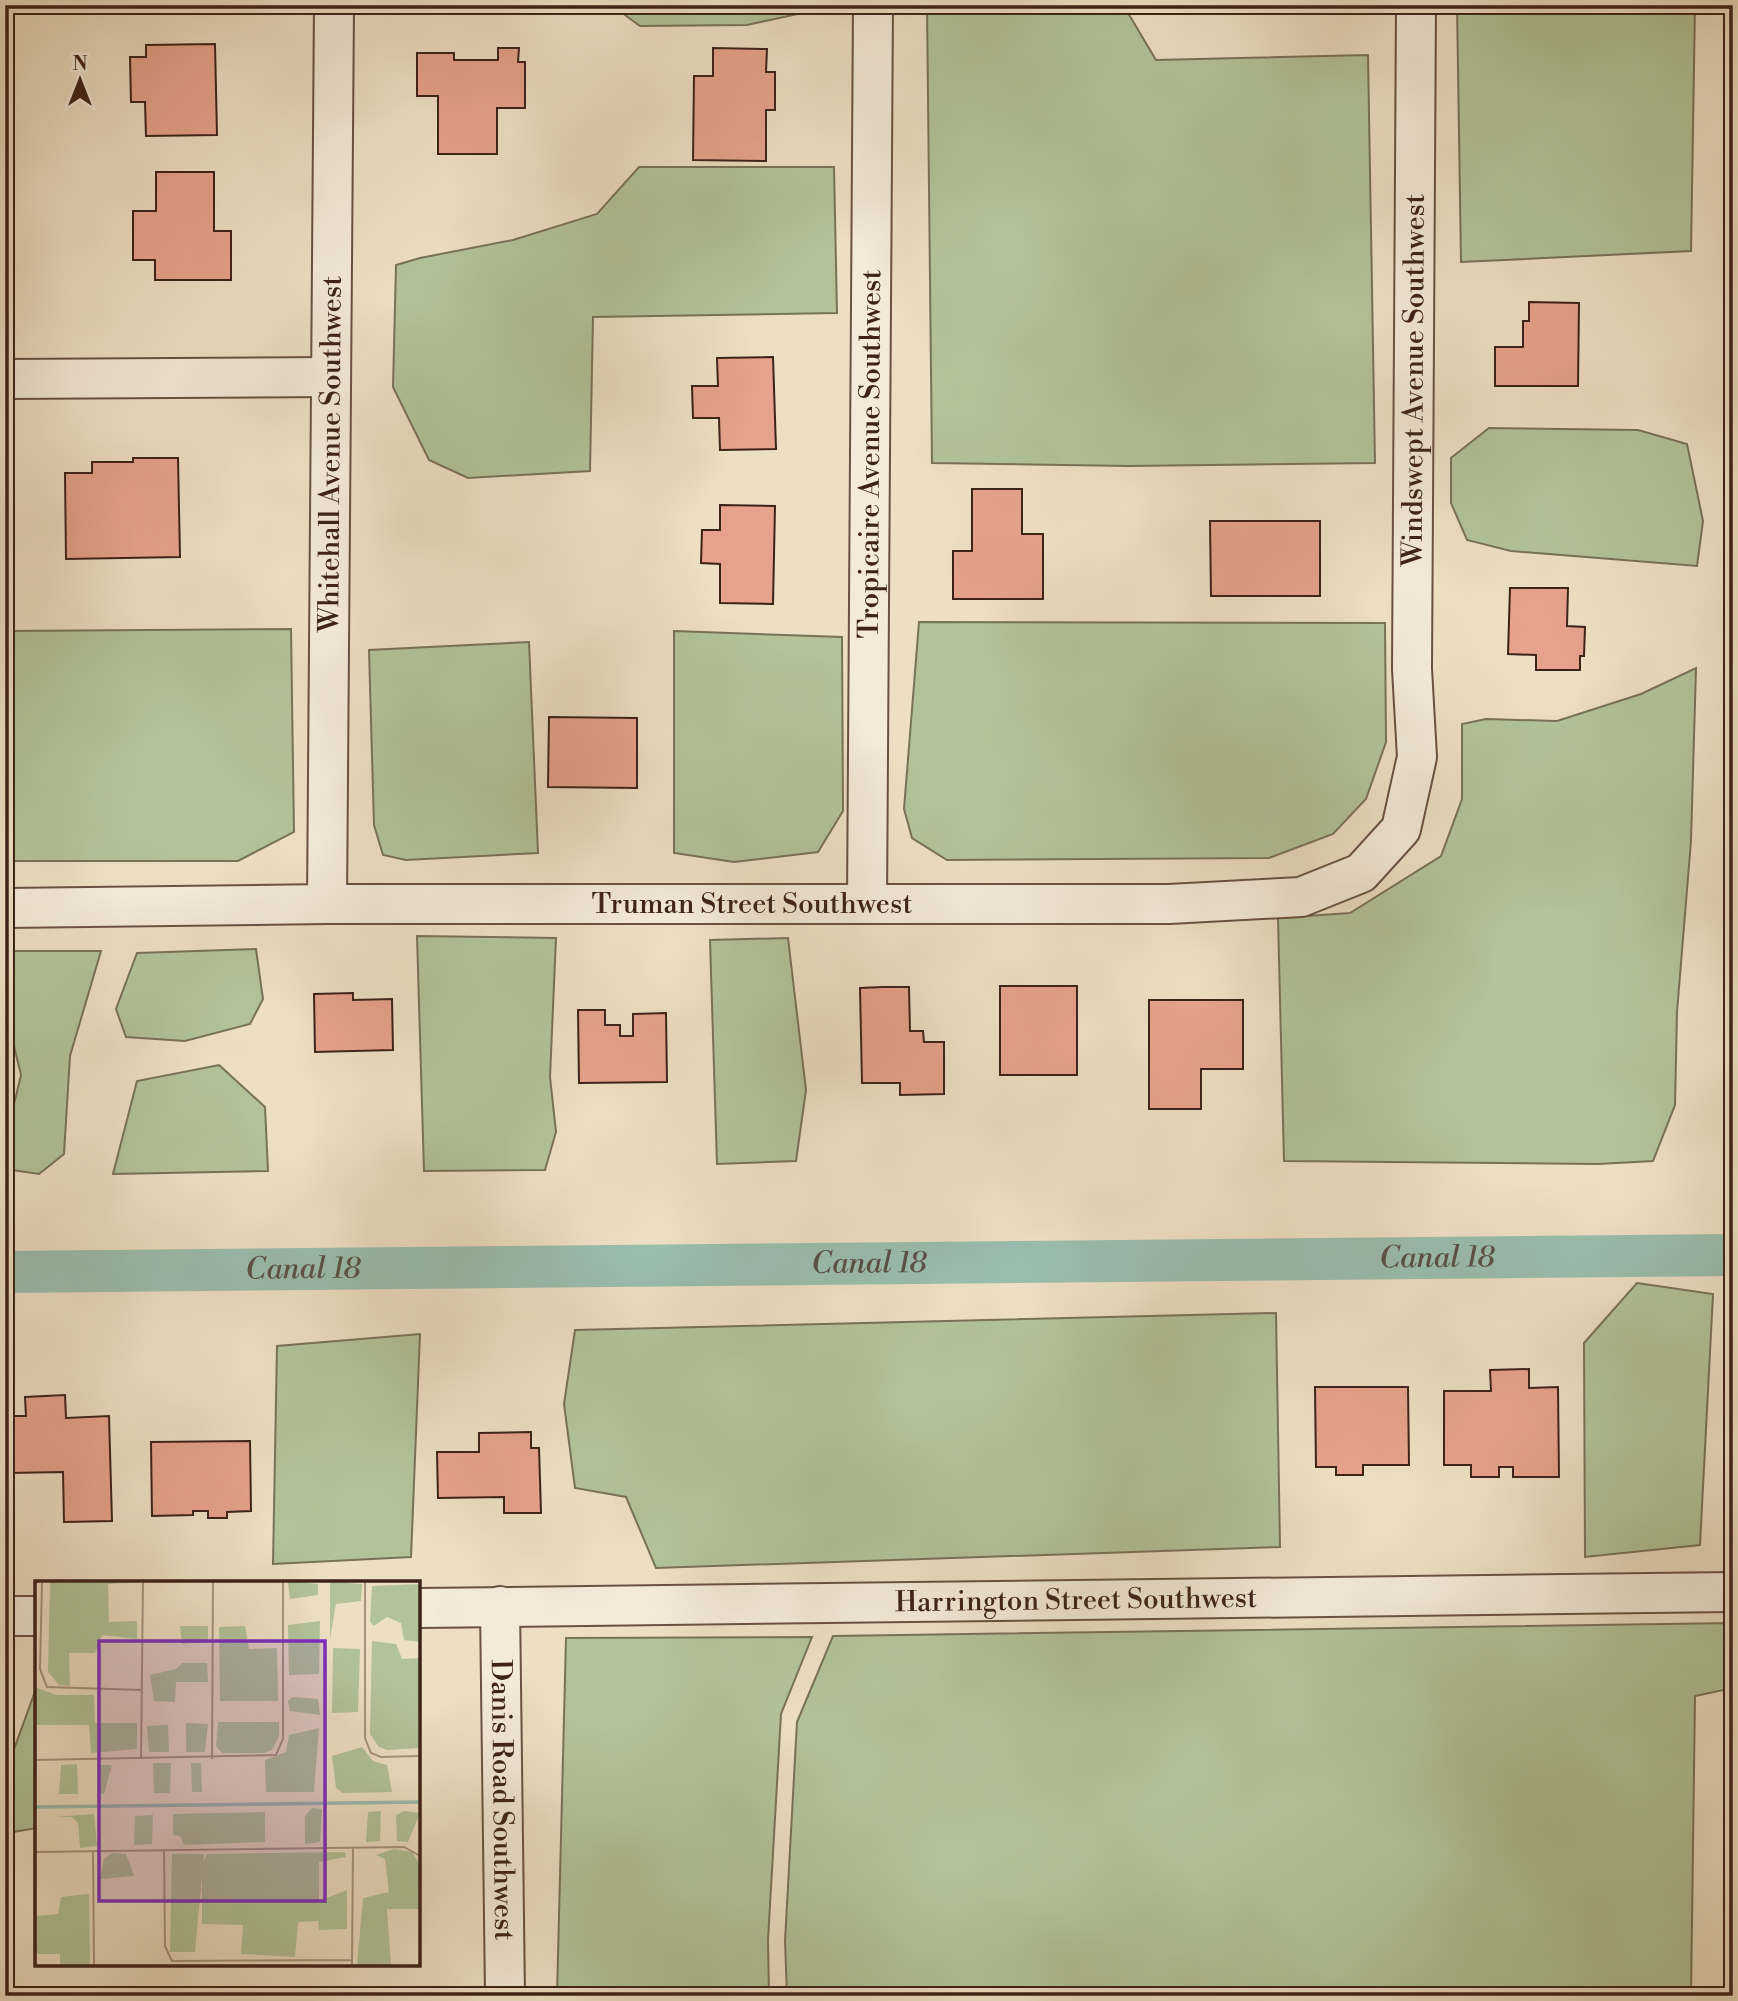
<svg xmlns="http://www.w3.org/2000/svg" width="1738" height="2001" viewBox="0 0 1738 2001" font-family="'Libre Bodoni',serif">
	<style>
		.green { fill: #b2c399; stroke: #787258; stroke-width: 2 }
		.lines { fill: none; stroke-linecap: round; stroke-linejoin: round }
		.canal { stroke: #9abdae; stroke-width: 42 }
		.building { fill: #e6a28c; stroke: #3d2218; stroke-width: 2 }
		.street-casing { stroke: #695143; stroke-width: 42 }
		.street { stroke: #f3ead8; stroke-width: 38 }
		.labels { text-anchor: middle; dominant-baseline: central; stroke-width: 5; stroke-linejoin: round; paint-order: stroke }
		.street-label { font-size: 28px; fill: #3d2218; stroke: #f3ead8 }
		.water-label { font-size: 30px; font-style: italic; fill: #595045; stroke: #f3ead8 }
		.inset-river { fill: none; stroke: #9abdae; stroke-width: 3.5 }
		.inset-road { fill: none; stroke: #a7937f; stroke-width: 2 }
		.view { fill: #7b2cbf; fill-opacity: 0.15; stroke: #7b2cbf; stroke-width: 3.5 }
		.inset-edge { fill: none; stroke: #3d2218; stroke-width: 3.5 }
	</style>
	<rect width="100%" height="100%" fill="#eddfc3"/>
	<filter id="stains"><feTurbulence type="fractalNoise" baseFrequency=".00286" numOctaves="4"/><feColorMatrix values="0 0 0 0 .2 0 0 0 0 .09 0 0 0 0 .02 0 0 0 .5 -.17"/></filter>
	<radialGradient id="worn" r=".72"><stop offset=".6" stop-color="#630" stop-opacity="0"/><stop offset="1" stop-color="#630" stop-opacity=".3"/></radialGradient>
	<path class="green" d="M625,5H839L747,25L640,26L625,15Z
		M927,5H1128V13L1156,60L1368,55L1375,463L1128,466L932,463Z
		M1457,5H1695L1691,251L1461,262Z
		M639,167H834L837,313L593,317L590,471L468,478L429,460L393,387L396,265L420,258L513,240L597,214Z
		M1489,428L1638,430L1687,444L1703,521L1697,566L1511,551L1467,540L1451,503V458Z
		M919,622L1385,623L1386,742L1366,799L1333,834L1269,858L947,860L912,838L904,809Z
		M291,629L294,832L238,861H5V631Z
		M674,631L842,637L843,811L818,852L734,862L674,853Z
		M529,642L538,853L406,860L383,855L374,825L369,650Z
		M1696,668L1691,841L1677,1012L1675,1105L1653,1161L1598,1164L1284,1161L1278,918L1350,913L1441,856L1462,799V724L1486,719L1557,721L1641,694Z
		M417,936L556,938L550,1077L556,1132L545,1170L424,1171Z
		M788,938L806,1090L796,1161L717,1164L710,940Z
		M256,949L263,999L250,1024L185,1041L126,1037L116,1009L137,953Z
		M5,951H101L70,1056L64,1154L39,1174L5,1169V1142L21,1075L5,1009Z
		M219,1065L265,1107L268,1171L113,1174L137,1081Z
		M1637,1283L1713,1294L1700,1545L1585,1557L1584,1343Z
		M1276,1313L1280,1547L656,1568L626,1497L575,1488L564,1404L575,1330Z
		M420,1334L411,1557L273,1564L277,1346Z
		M1733,1623V1688L1695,1696L1691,1996H787L785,1941L797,1722L833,1636Z
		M812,1637L781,1714L768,1940L769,1996H557L566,1638Z
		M37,1686V1828L13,1832L9,1763Z"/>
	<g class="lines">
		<path class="canal" id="s1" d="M5,1272L1733,1255"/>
	</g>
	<path class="building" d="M1256,5H1298V8L1256,7Z
		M215,44L217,135L146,136L145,102H131L130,57H146V45Z
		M498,48H519L518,62H525V108H497V154H438V96H417V53H454V60H498Z
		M713,48L767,49L766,72H775V110H766V161L693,160L694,76H713Z
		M156,172H214V231H231V280H155V260H133V211H156Z
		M1529,302L1579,303L1578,386H1495V347H1523V321H1529Z
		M773,357L776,449L720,450L719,418H693L692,386H718L717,358Z
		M133,458H178L180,557L66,559L65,473H92V462H133Z
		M972,489H1022V534H1043V599H953V551H972Z
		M720,505L775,506L773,604L720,603V564L701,563L702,530H720Z
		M1210,521H1320V596H1211Z
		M1510,588H1568L1567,626L1585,627L1584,656H1580V670H1536V655L1508,654Z
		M549,717L637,718V788L548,787Z
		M1000,986H1077V1075H1000Z
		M883,987H909L910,1031H923L924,1042H944V1094L900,1095V1083H862L860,988Z
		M353,993V1000L392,999L393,1050L315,1052L314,994Z
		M1149,1000H1243V1069H1201V1109H1149Z
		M578,1010H605V1025H620V1036H633V1014L666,1013L667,1082L579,1083Z
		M1529,1369V1388L1558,1387L1559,1477H1513V1467H1499V1477H1471V1465H1444V1391H1491L1490,1370Z
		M1315,1387H1408L1409,1465H1363V1475H1336V1467H1316Z
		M65,1395L66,1418L109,1416L112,1521L64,1522L63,1472L9,1473L8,1416H26L25,1397Z
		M531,1432V1448H539L541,1513H504V1497L438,1498L437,1452H479V1433Z
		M250,1441L251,1511L227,1512V1518H208V1511H193V1515L152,1516L151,1442Z"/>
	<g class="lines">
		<defs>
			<g id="street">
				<path d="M5,379L330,377"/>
				<path id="s2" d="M327,904L334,5"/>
				<path id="s3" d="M867,904L873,5"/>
				<path id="s4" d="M5,908L327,904H1169L1301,897L1361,873L1401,829L1417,757L1412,669L1416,5"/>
				<path id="s5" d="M500,1606L505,1996"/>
				<path id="s6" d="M418,1608L1733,1592"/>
				<path d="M5,1616H37"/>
			</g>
		</defs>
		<use href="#street" class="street-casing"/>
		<use href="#street" class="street"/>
	</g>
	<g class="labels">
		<g class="street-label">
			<text stroke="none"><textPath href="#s4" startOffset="1871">Windswept Avenue Southwest</textPath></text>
			<text stroke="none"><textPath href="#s2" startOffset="450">Whitehall Avenue Southwest</textPath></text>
			<text stroke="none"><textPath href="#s3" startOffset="450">Tropicaire Avenue Southwest</textPath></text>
			<text stroke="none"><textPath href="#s4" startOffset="747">Truman Street Southwest</textPath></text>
			<text stroke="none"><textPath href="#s6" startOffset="658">Harrington Street Southwest</textPath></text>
			<text stroke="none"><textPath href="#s5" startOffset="194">Danis Road Southwest</textPath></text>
		</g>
		<g class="water-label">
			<text stroke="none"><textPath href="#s1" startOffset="1432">Canal 18</textPath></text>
			<text stroke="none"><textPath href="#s1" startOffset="864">Canal 18</textPath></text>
			<text stroke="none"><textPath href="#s1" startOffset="298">Canal 18</textPath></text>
		</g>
	</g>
	<g transform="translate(35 1581)">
		<rect width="385" height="385" fill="#eddfc3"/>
		<path d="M15,1H105L73,3L74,41L102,40V58L67,54L60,72H34L35,105L24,104L13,91ZM264,1L283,3V14L255,18L253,1ZM295,1L327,3L326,20L301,23L295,57ZM385,3V61L369,59L366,42L352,36L339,45L335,41L337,5ZM285,40L284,93L254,94L253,44ZM145,45H173V61L147,63ZM210,45L214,68L242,67L243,120H185L184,46ZM337,60L361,63L367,78L385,77V167L352,169L344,166L335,153ZM298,67L325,68L323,131L297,132ZM147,82H172L173,101H141L140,121L119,120L115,94L141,88ZM0,106L21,114H59L60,142H102V168L56,172L54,144H0ZM257,116L283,118L285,134L255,130L253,120ZM183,141H244V156L237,169L229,172H187L181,165ZM151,142L173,143L170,171H151ZM133,144L134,171H114L112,145ZM284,147L279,211H231L230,179L251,171L254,154ZM327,166L338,180L352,184L357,211L308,212L301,207L297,175ZM118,182H136L135,212H119ZM156,182H166L167,211H157ZM42,183L43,213H24L26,184ZM62,184H77L69,213L64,212L66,200ZM277,227L287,228L285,261L270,263V235ZM346,230L345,260L331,261L333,231ZM369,230L385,232L373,261L362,260L361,234ZM230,231V261L149,264L145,255L138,254V233ZM59,233L62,265L45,267L43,242L37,236H20ZM118,234L117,263L99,264L100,235ZM359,268L377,271L384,282L385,328H352L356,384H322L328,317L354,311L350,278L341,274ZM310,271L311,276L284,281V320L312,309V348L284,349L283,340L263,341L260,376L206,373L208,344L167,343V284L172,273ZM77,272L91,273L99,295L65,298L69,278ZM137,273H169L160,371H135ZM54,313L55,384H25V373H0V335L23,333L26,316Z" fill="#b2c399"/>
		<path class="inset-river" d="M0,226L385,221"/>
		<path class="inset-road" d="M7,1L5,88L12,106L107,109M330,1V157L336,172L346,176L385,175M106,178L108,1M177,178L178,1M0,179L241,174L248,158V1M129,269L130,365L137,380L317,379M58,270L59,384M0,271L369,266L385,275M317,384L318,267"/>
		<path class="view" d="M64,60H290V320H64Z"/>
		<rect width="385" height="385" class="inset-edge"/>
	</g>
	<rect width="1738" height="2001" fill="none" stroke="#eddfc3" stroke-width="28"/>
	<rect x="7" y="7" width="1724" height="1987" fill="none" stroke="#3d2218" stroke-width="3.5"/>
	<rect x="14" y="14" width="1710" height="1973" fill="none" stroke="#3d2218" stroke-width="2"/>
	<g transform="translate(80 80)" stroke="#f3ead8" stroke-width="5" paint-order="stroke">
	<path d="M0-5L12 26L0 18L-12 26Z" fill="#3d2218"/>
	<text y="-10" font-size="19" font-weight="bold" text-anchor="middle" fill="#3d2218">N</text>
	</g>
	<rect width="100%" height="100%" filter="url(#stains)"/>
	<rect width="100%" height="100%" fill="url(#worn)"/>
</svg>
